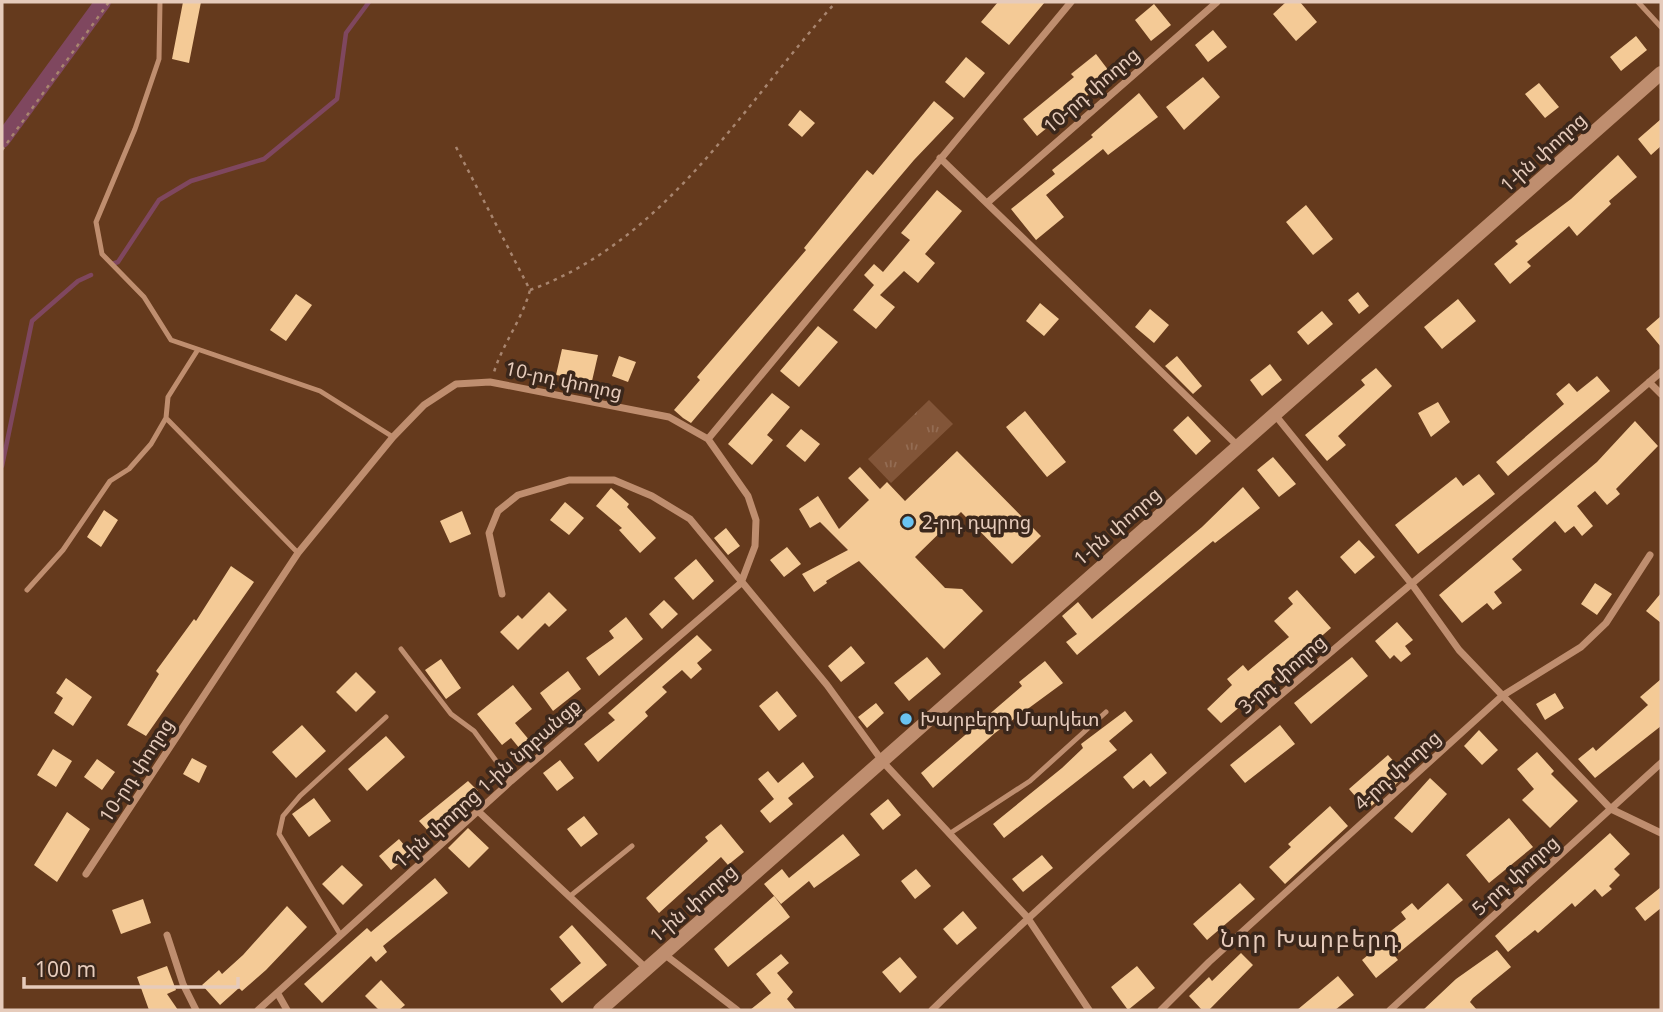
<svg xmlns="http://www.w3.org/2000/svg" width="1663" height="1012" viewBox="0 0 1663 1012" font-family="'Noto Sans','Noto Sans Armenian',sans-serif">
	<style>
		.park { fill: url(#park-tufts) }
		.lines { fill: none; stroke-linecap: round; stroke-linejoin: round }
		.stream { stroke: #7f475f; stroke-width: 4.5 }
		.canal { stroke: #7f475f; stroke-width: 16 }
		.building { fill: #f4ca96 }
		.path { stroke: #a8856f; stroke-width: 2.5; stroke-dasharray: 3.5 5; stroke-linecap: butt }
		.service { stroke: #bf8e6f; stroke-width: 5 }
		.minor { stroke: #bf8e6f; stroke-width: 7 }
		.secondary { stroke: #bf8e6f; stroke-width: 14 }
		.poi-dot { fill: #6ac3f1; stroke: #3b271b; stroke-width: 2.5 }
		.labels { text-anchor: middle; dominant-baseline: central; stroke-width: 7; stroke-linejoin: round; paint-order: stroke }
		.street-label { font-size: 19px; fill: #e6cbbb; stroke: #3b271b }
		.poi-label { font-size: 19px; fill: #e6cbbb; stroke: #3b271b; text-anchor: start }
		.quarter-label { font-size: 23px; letter-spacing: 2px; fill: #e6cbbb; stroke: #3b271b }
	</style>
	<defs>
		<pattern id="park-tufts" width="24" height="20" patternUnits="userSpaceOnUse" patternTransform="scale(1.75)"><rect width="24" height="20" fill="#825538"/><path d="M3 7l-1-3M5 7V3M7 7l1-3M15 17l-1-3M17 17v-4M19 17l1-3" fill="none" stroke="#946c53"/></pattern>
	</defs>
	<rect width="100%" height="100%" fill="#653a1d"/>
	<path class="park" d="M929,400L953,424L891,483L868,459Z"/>
	<g class="lines">
		<path class="stream" d="M112,264L118,262L159,200L191,181L264,159L337,99L346,33L369,2
			M2,466L32,321L78,281L91,275"/>
		<path class="canal" d="M2,140L103,2"/>
	</g>
	<path class="building" d="M183,2H201L189,63L172,59Z
		M998,2H1045L1009,45L981,22Z
		M1286,2H1300L1317,22L1296,41L1273,14Z
		M1154,4L1171,25L1151,41L1135,20Z
		M1213,30L1227,47L1208,62L1195,45Z
		M1636,36L1647,50L1621,71L1610,57Z
		M1096,54L1112,75L1037,136L1023,119L1074,77L1071,74Z
		M966,57L985,73L964,98L945,82Z
		M1203,77L1220,97L1184,130L1166,107Z
		M1539,83L1559,107L1545,118L1525,94Z
		M1139,93L1158,117L1108,155L1103,149L1046,195L1064,217L1036,240L1011,209L1055,174L1052,170L1093,137L1091,135Z
		M934,101L954,118L914,160L691,423L683,418L674,410L700,380L697,377L806,250L804,248L867,170L873,175Z
		M800,110L815,123L802,137L788,125Z
		M1661,119V146L1651,155L1638,139Z
		M1618,155L1637,177L1609,201L1611,204L1577,236L1569,226L1527,262L1531,266L1510,284L1494,264L1518,244L1515,241L1571,199Z
		M937,190L962,211L925,254L935,263L918,283L904,271L880,295L895,307L876,329L853,310L874,285L864,275L874,264L883,272L910,240L901,233Z
		M1306,205L1333,239L1313,255L1286,222Z
		M1358,292L1369,306L1359,314L1348,300Z
		M296,294L312,305L286,341L270,330Z
		M1458,299L1476,321L1442,349L1424,327Z
		M1040,303L1059,319L1044,336L1026,321Z
		M1150,309L1169,325L1154,343L1135,327Z
		M1322,311L1333,324L1308,345L1297,332Z
		M1661,316V347L1646,329Z
		M818,326L838,342L799,387L780,371Z
		M562,349L598,355L592,381L556,375Z
		M619,356L636,362L628,382L612,376Z
		M1177,356L1202,386L1193,394L1165,366Z
		M1270,364L1282,380L1262,396L1250,380Z
		M1376,368L1392,386L1338,436L1346,445L1327,461L1305,435L1365,385L1361,380Z
		M1597,376L1610,391L1508,476L1496,462L1564,404L1556,394L1569,383L1577,392Z
		M772,393L790,407L767,435L773,440L752,465L728,444Z
		M1438,402L1450,422L1431,437L1418,413Z
		M1025,411L1066,462L1047,477L1006,427Z
		M1188,416L1211,441L1196,455L1173,430Z
		M1635,421L1658,446L1616,489L1620,494L1607,505L1595,491L1577,506L1593,526L1582,536L1574,526L1565,533L1555,521L1512,559L1522,570L1494,592L1502,603L1493,610L1487,603L1462,623L1439,595L1597,462Z
		M801,429L820,444L805,462L786,446Z
		M957,451L1041,536L1012,564L961,512L915,557L945,588L962,589L983,611L944,649L859,561L826,581L827,583L814,592L802,574L848,550L820,522L810,528L799,509L818,496L839,529L869,500L848,478L860,467L880,489L887,482L905,501Z
		M1273,457L1296,484L1279,497L1257,470Z
		M1479,474L1495,494L1418,554L1395,525L1456,477L1463,486Z
		M1243,487L1260,508L1215,543L1213,541L1077,655L1066,642L1077,634L1062,616L1078,602L1092,619L1202,527Z
		M611,488L629,504L627,507L656,538L640,553L619,530L622,528L596,506Z
		M565,502L584,518L569,535L550,520Z
		M104,510L118,520L101,547L87,537Z
		M462,511L471,534L450,543L440,521Z
		M726,528L740,546L728,555L714,538Z
		M1359,540L1375,557L1355,574L1340,557Z
		M787,547L801,564L784,577L770,560Z
		M696,559L714,581L693,600L674,578Z
		M231,566L254,582L146,736L127,725L159,674L156,671L194,619L196,621Z
		M1595,583L1612,594L1597,615L1581,604Z
		M1297,590L1331,628L1221,723L1207,709L1232,685L1227,679L1243,665L1248,671L1289,637L1274,621L1293,604L1288,598Z
		M549,592L567,610L549,627L545,623L518,650L500,632L518,615L522,619Z
		M1661,593V623L1646,611Z
		M664,600L678,614L662,629L649,614Z
		M626,617L643,639L599,676L586,658L614,638L609,631Z
		M1397,622L1413,640L1405,646L1411,654L1401,662L1394,655L1390,659L1375,641Z
		M697,635L712,650L697,663L702,669L691,679L682,670L662,687L667,692L645,712L648,716L598,762L584,744L615,720L608,713Z
		M851,646L865,663L841,682L828,666Z
		M927,657L941,674L909,701L894,683Z
		M1352,657L1368,676L1311,724L1294,703Z
		M441,659L461,688L446,699L425,670Z
		M1045,661L1063,683L995,733L933,788L921,773L993,711L1022,686L1019,682Z
		M568,671L581,689L553,711L540,693Z
		M356,672L376,692L356,712L336,692Z
		M66,678L92,697L73,726L54,713L63,698L56,693Z
		M1661,679V726L1595,778L1578,759L1593,747L1596,751L1648,705L1640,697Z
		M513,685L532,709L515,723L530,741L520,749L511,738L502,745L477,714Z
		M777,691L797,716L779,731L759,706Z
		M1555,693L1564,708L1545,720L1536,704Z
		M876,703L884,713L867,728L858,717Z
		M1125,711L1133,721L1109,741L1117,750L1004,838L993,824L1062,768L1083,748L1081,744Z
		M302,725L326,751L296,778L272,752Z
		M1280,725L1295,744L1245,783L1230,765Z
		M1479,730L1498,750L1482,765L1464,746Z
		M386,736L405,757L367,791L348,769Z
		M53,749L72,761L56,787L37,775Z
		M1537,752L1554,771L1551,774L1578,801L1550,828L1522,800L1534,789L1517,769Z
		M1151,753L1167,773L1150,787L1144,780L1133,789L1123,777Z
		M1388,755L1406,775L1367,810L1349,789Z
		M192,758L207,766L199,783L183,774Z
		M97,759L115,772L102,790L84,777Z
		M560,760L574,778L557,791L543,773Z
		M803,762L814,777L788,798L793,804L770,823L760,811L774,799L758,779L768,771L778,783Z
		M1430,778L1447,794L1412,833L1394,818Z
		M468,781L478,791L431,834L419,821Z
		M314,798L331,821L309,837L292,814Z
		M888,799L901,815L883,830L870,814Z
		M1330,806L1348,826L1285,884L1269,867L1291,847L1288,844Z
		M67,812L90,829L57,882L34,865Z
		M584,816L598,834L581,847L567,829Z
		M1509,818L1533,847L1489,883L1466,855Z
		M721,824L744,852L728,865L721,857L659,913L646,898L708,841L705,837Z
		M468,828L489,848L469,868L448,848Z
		M1610,833L1630,854L1614,869L1620,875L1609,886L1612,889L1602,897L1595,889L1575,907L1572,903L1538,933L1535,930L1508,952L1495,936Z
		M843,834L860,855L814,888L809,881L781,904L764,884L782,869L789,878Z
		M399,839L411,853L391,870L379,856Z
		M1042,855L1053,868L1023,892L1012,879Z
		M342,865L363,885L343,905L322,884Z
		M916,869L931,886L915,899L901,881Z
		M435,878L448,893L383,946L387,952L376,962L371,956L322,1003L304,984L367,928L371,932Z
		M1240,883L1255,899L1207,940L1193,924Z
		M1448,883L1463,900L1395,956L1398,960L1376,978L1362,960L1385,941L1382,938L1406,919L1401,912L1412,903L1418,910Z
		M1661,887V908L1645,921L1635,908Z
		M774,896L790,917L728,967L714,949Z
		M143,899L151,923L121,934L112,910Z
		M287,906L307,927L266,970L242,991L239,988L220,1005L202,985L219,970L222,974L243,955Z
		M963,911L977,928L957,945L943,929Z
		M572,925L607,965L562,1003L550,989L581,963L559,937Z
		M1497,950L1511,967L1473,998L1470,1002L1477,1010H1423L1456,979Z
		M1241,953L1253,965L1209,1010H1202L1189,996L1209,977L1212,981Z
		M781,954L789,963L777,973L793,992L787,999L796,1010H750L771,993L756,974Z
		M900,957L917,977L900,993L882,972Z
		M167,966L176,990L167,994L178,1010H149L137,977Z
		M1137,966L1155,988L1128,1010L1111,987Z
		M1338,976L1354,995L1335,1010H1297Z
		M381,980L405,1005L399,1010H379L365,996Z"/>
	<g class="lines">
		<path class="path" d="M456,147L530,290C522,320 503,343 494,372
			M2,150L109,2
			M530,290C666,241 743,105 836,2"/>
		<path class="service" d="M160,2L159,59L135,129L96,222L102,254L144,297L171,340L320,391L393,437
			M1638,2L1661,27
			M197,351L168,397L166,418L298,553
			M27,590L63,550L110,481L129,469L151,444L166,418
			M401,649L451,714L474,731L511,781
			M949,834L1030,781L1106,712
			M569,897L632,846
			M340,934L279,834L283,816L300,796L386,717"/>
		<path class="minor" d="M940,158L1238,446
			M987,203L1217,2
			M1649,382L1661,394
			M1276,416L1411,583L1459,650L1611,809L1661,833
			M708,439L1071,2
			M502,594L489,533L498,511L518,495L569,480H614L652,496L690,519L827,685L883,762L1027,917L1089,1010
			M479,812L647,969
			M86,874L298,553L393,437L424,405L456,384L490,382L669,417L708,439L748,496L756,520L755,546L741,583L511,781L258,1010
			M167,935L183,984L196,1010
			M664,954L737,1010
			M278,994L287,1010
			M932,1010C1163,784 1417,583 1661,372
			M1161,1010L1209,962L1502,696L1581,647L1606,623L1650,555
			M1390,1010L1661,763"/>
		<path class="secondary" d="M600,1010L1661,73"/>
	</g>
	<g class="poi-dot">
		<circle cx="908" cy="522" r="7"/>
		<circle cx="906" cy="719" r="7"/>
	</g>
	<g class="labels">
		<g class="street-label">
			<text transform="translate(1091 90) rotate(-41)">10-րդ փողոց</text>
			<text transform="translate(1543 152) rotate(-42)">1-ին փողոց</text>
			<text transform="translate(564 380) rotate(12)">10-րդ փողոց</text>
			<text transform="translate(1117 526) rotate(-41)">1-ին փողոց</text>
			<text transform="translate(1282 674) rotate(-41)">3-րդ փողոց</text>
			<text transform="translate(136 770) rotate(-57)">10-րդ փողոց</text>
			<text transform="translate(1397 770) rotate(-42)">4-րդ փողոց</text>
			<text transform="translate(487 783) rotate(-42)">1-ին փողոց 1-ին նրբանցք</text>
			<text transform="translate(1515 875) rotate(-42)">5-րդ փողոց</text>
			<text transform="translate(693 903) rotate(-41)">1-ին փողոց</text>
		</g>
		<g class="poi-label">
			<text x="922" y="522">2-րդ դպրոց</text>
			<text x="920" y="719">Խարբերդ Մարկետ</text>
		</g>
		<g class="quarter-label">
			<text x="1310" y="938">Նոր Խարբերդ</text>
		</g>
	</g>
	<rect width="1663" height="1012" fill="none" stroke="#e6cbbb" stroke-width="7"/>
	<path d="M24 977v10h214v-10" fill="none" stroke="#e6cbbb" stroke-width="3.5"/>
	<text x="35" y="977" font-size="21" fill="#e6cbbb" stroke="#3b271b" stroke-width="5" paint-order="stroke">100 m</text>
</svg>
